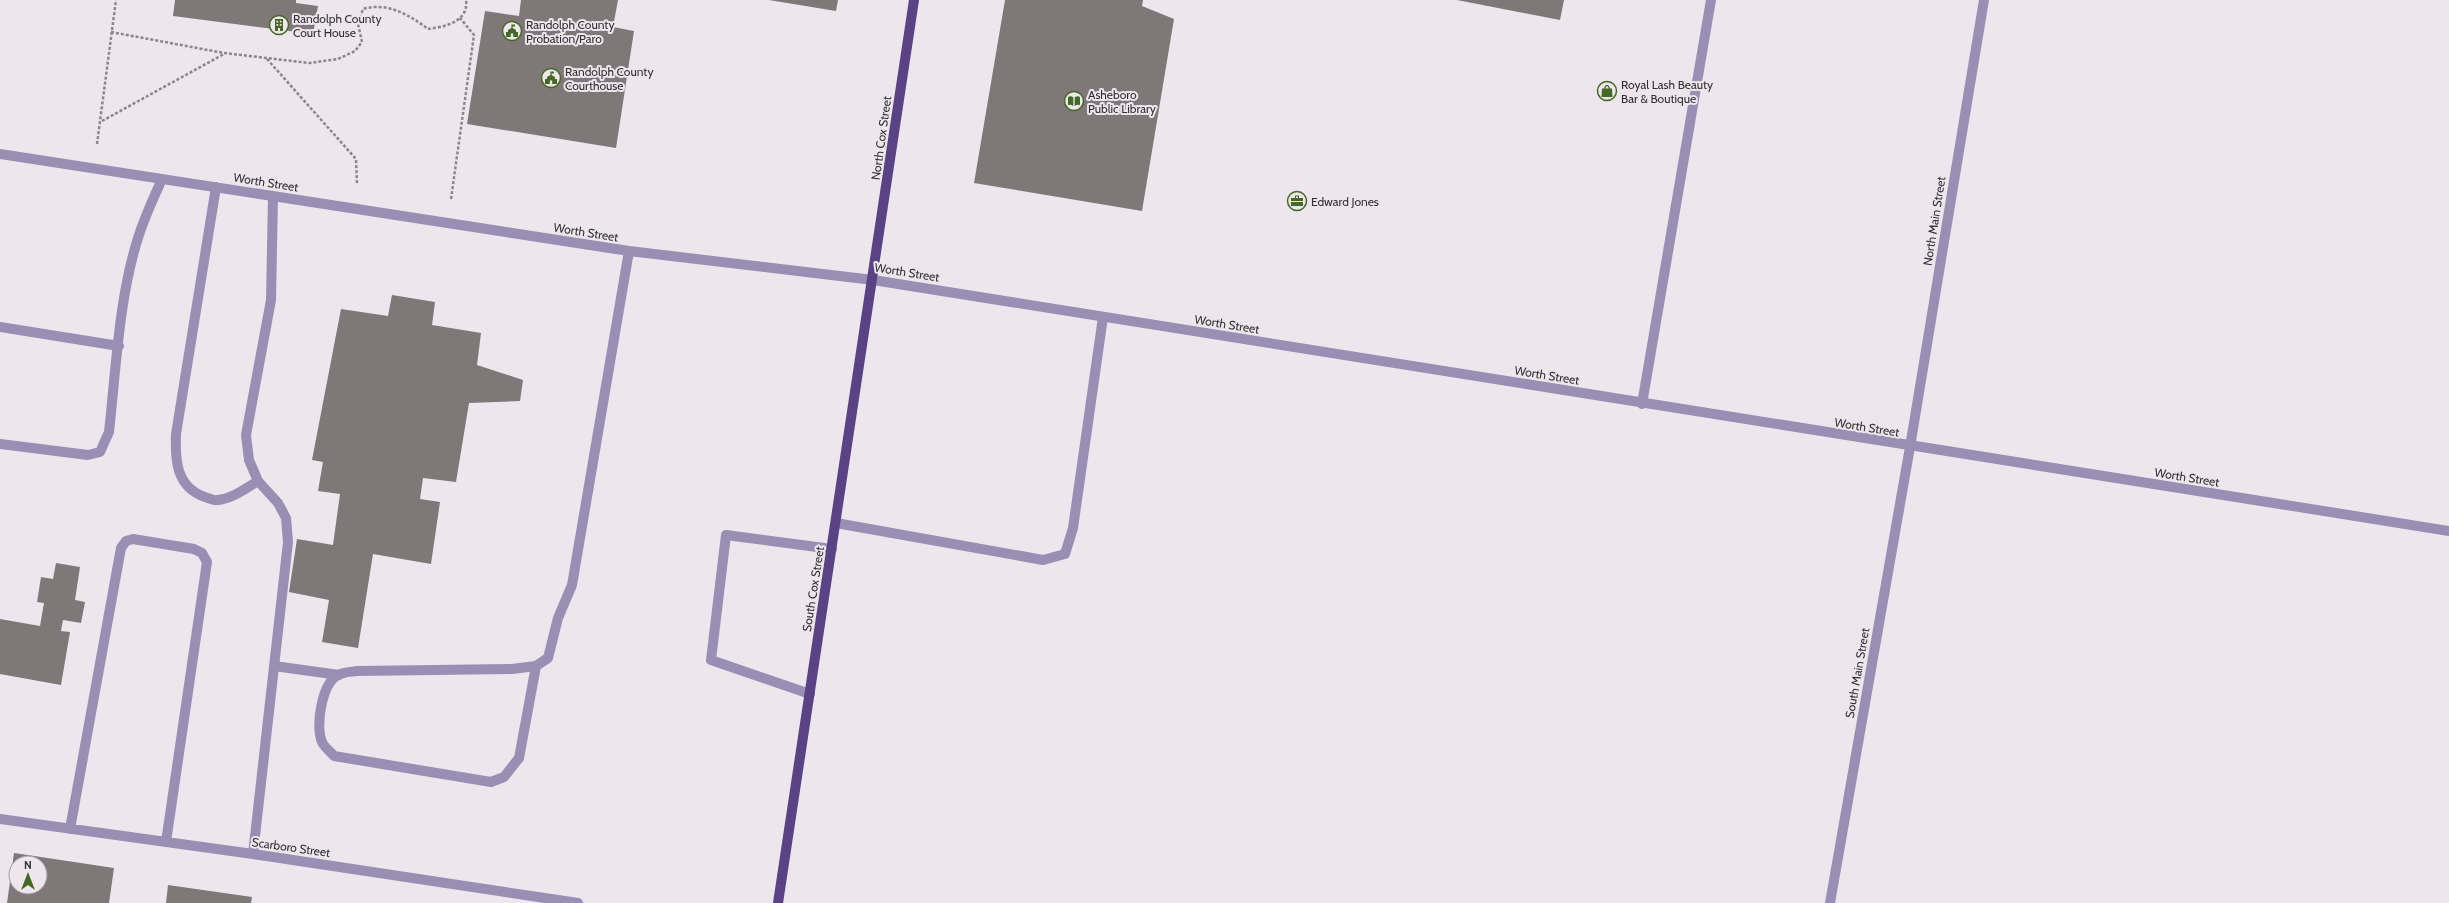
<svg xmlns="http://www.w3.org/2000/svg" width="2449" height="903" viewBox="0 0 2449 903" font-family="Cabin,sans-serif">
	<style>
		.building { fill: #7f7778; fill-rule: evenodd }
		.lines { fill: none; stroke-linecap: round; stroke-linejoin: round }
		.path { stroke: #8b868a; stroke-width: 2.5; stroke-dasharray: 3 2; stroke-linecap: butt }
		.minor { stroke: #998fb4; stroke-width: 10 }
		.major { stroke: #5a4385; stroke-width: 10 }
		.labels { text-anchor: middle; dominant-baseline: central; stroke-width: 4; stroke-linejoin: round; paint-order: stroke }
		.poi-label { font-size: 12px; fill: #323032; stroke: #ede6ec; text-anchor: start }
		.street-label { font-size: 12px; fill: #323032; stroke: #ede6ec }
	</style>
	<rect width="100%" height="100%" fill="#ede6ec"/>
	<path class="building" d="M175,0H296V3L318,6L313,34L173,16Z
		M521,0H618L613,27L634,31L616,148L467,124L485,11L519,16Z
		M769,0H838L836,11Z
		M1005,0H1143L1142,6L1174,19L1142,211L974,183Z
		M1457,0H1564L1560,20Z
		M392,295L435,302L432,325L481,333L477,365L523,380L520,401L469,403L456,482L423,478L420,499L440,502L431,564L373,554L358,648L322,642L329,600L289,592L297,539L333,545L340,494L318,491L323,462L312,460L341,309L388,316Z
		M56,563L80,567L75,600L85,602L81,623L63,620L61,631L70,632L61,685L0,674V619L40,626L44,603L37,602L41,577L53,579Z
		M14,853L114,868L109,903H7ZM16,863H40V887H16Z
		M168,885L252,897L251,903H166Z"/>
	<g class="lines">
		<path class="path" d="M111,32L224,53L309,63L338,59L355,51L362,42L358,24L363,9C387,2 408,14 428,29C444,27 469,22 466,0
			M267,59L356,159L357,184
			M102,121L224,54
			M97,144L116,0
			M451,199L474,35L460,18"/>
		<path class="minor" d="M0,154L629,251L873,280L2449,531
			M216,187L176,434C175,460 176,487 205,497C209,498 213,501 217,500C232,499 246,488 258,481
			M0,327L119,346
			M1642,404L1711,0
			M0,444L88,455L100,452L109,432C116,369 119,295 139,235C145,216 154,197 162,179
			M836,523L1043,560L1065,554L1073,528L1103,317
			M274,666L339,675
			M536,666L519,758L504,777L491,782L334,756C331,752 324,747 322,742C315,726 322,683 338,675C344,672 351,672 357,671L512,669L536,666L548,658L558,618L572,585L629,251
			M810,694L711,660L726,535L832,549
			M0,819L253,854L578,903
			M70,829L121,548L126,541L133,539L194,549L202,553L207,562L166,842
			M253,854L288,542L286,518L278,503L258,481L249,460L246,435L271,300L273,197
			M1830,903L1910,447L1984,0"/>
		<path class="major" d="M778,903L914,0"/>
	</g>
	<defs>
		<symbol id="building-ring" viewBox="-11 -11 22 22"><circle r="9.5" fill="#ede6ec" stroke="#446923" stroke-width="1.5"/><path d="M-4-6H4V6H1V3H-1V6H-4ZM-2.5-4.3h1.7v1.8h-1.7ZM.8-4.3h1.7v1.8H.8ZM-2.5-1h1.7V.8h-1.7ZM.8-1h1.7V.8H.8Z" fill="#446923"/></symbol>
		<symbol id="civic-ring" viewBox="-11 -11 22 22"><circle r="9.5" fill="#ede6ec" stroke="#446923" stroke-width="1.5"/><path d="M-.6-6.5H3V-4.5H.6V-3L4-1V1h2V6H-6V1h2V-1L-.6-3ZM-1.2 2.5V6h2.4V2.5Z" fill="#446923"/></symbol>
		<symbol id="shop-ring" viewBox="-11 -11 22 22"><circle r="9.5" fill="#ede6ec" stroke="#446923" stroke-width="1.5"/><path d="M-5-2.5h2.3a2.7 3.5 0 0 1 5.4 0H5L5.5 6h-11ZM-1.5-2.5h3a1.5 2.3 0 0 0-3 0Z" fill="#446923"/></symbol>
		<symbol id="library-ring" viewBox="-11 -11 22 22"><circle r="9.5" fill="#ede6ec" stroke="#446923" stroke-width="1.5"/><path d="M-6-4Q-3-5.5-.7-3.5V5Q-3 3-6 4ZM6-4Q3-5.5 .7-3.5V5Q3 3 6 4Z" fill="#446923"/></symbol>
		<symbol id="office-ring" viewBox="-11 -11 22 22"><circle r="9.5" fill="#ede6ec" stroke="#446923" stroke-width="1.5"/><path d="M-6-3h4V-5.5h4V-3h4V5H-6ZM-1-4.5V-3h2v-1.5ZM-6 0V1H6V0Z" fill="#446923"/></symbol>
	</defs>
	<g fill-rule="evenodd">
		<use href="#building-ring" x="268" y="14" width="22" height="22"/>
		<use href="#civic-ring" x="501" y="20" width="22" height="22"/>
		<use href="#civic-ring" x="540" y="67" width="22" height="22"/>
		<use href="#shop-ring" x="1596" y="80" width="22" height="22"/>
		<use href="#library-ring" x="1063" y="90" width="22" height="22"/>
		<use href="#office-ring" x="1286" y="190" width="22" height="22"/>
	</g>
	<g class="labels">
		<g class="poi-label">
			<text x="293" y="18">Randolph County<tspan x="293" dy="14">Court House</tspan></text>
			<text x="526" y="24">Randolph County<tspan x="526" dy="14">Probation/Paro</tspan></text>
			<text x="565" y="71">Randolph County<tspan x="565" dy="14">Courthouse</tspan></text>
			<text x="1621" y="84">Royal Lash Beauty<tspan x="1621" dy="14">Bar &amp; Boutique</tspan></text>
			<text x="1088" y="94">Asheboro<tspan x="1088" dy="14">Public Library</tspan></text>
			<text x="1311" y="201">Edward Jones</text>
		</g>
		<g class="street-label">
			<text transform="translate(881 138) rotate(-82)">North Cox Street</text>
			<text transform="translate(266 182) rotate(9)">Worth Street</text>
			<text transform="translate(1934 221) rotate(-81)">North Main Street</text>
			<text transform="translate(586 232) rotate(9)">Worth Street</text>
			<text transform="translate(907 272) rotate(9)">Worth Street</text>
			<text transform="translate(1227 324) rotate(9)">Worth Street</text>
			<text transform="translate(1547 375) rotate(9)">Worth Street</text>
			<text transform="translate(1867 427) rotate(9)">Worth Street</text>
			<text transform="translate(2187 477) rotate(9)">Worth Street</text>
			<text transform="translate(813 589) rotate(-81)">South Cox Street</text>
			<text transform="translate(1857 673) rotate(-80)">South Main Street</text>
			<text transform="translate(291 847) rotate(8)">Scarboro Street</text>
		</g>
	</g>
	<g transform="translate(28 875)"><circle r="19" fill="#ede6ec" stroke="#a29da2"/>
	<path d="M0-3L7 15L0 10L-7 15Z" fill="#446923"/>
	<text y="-6" font-size="11" font-weight="bold" text-anchor="middle" fill="#323032">N</text>
	</g>
</svg>
